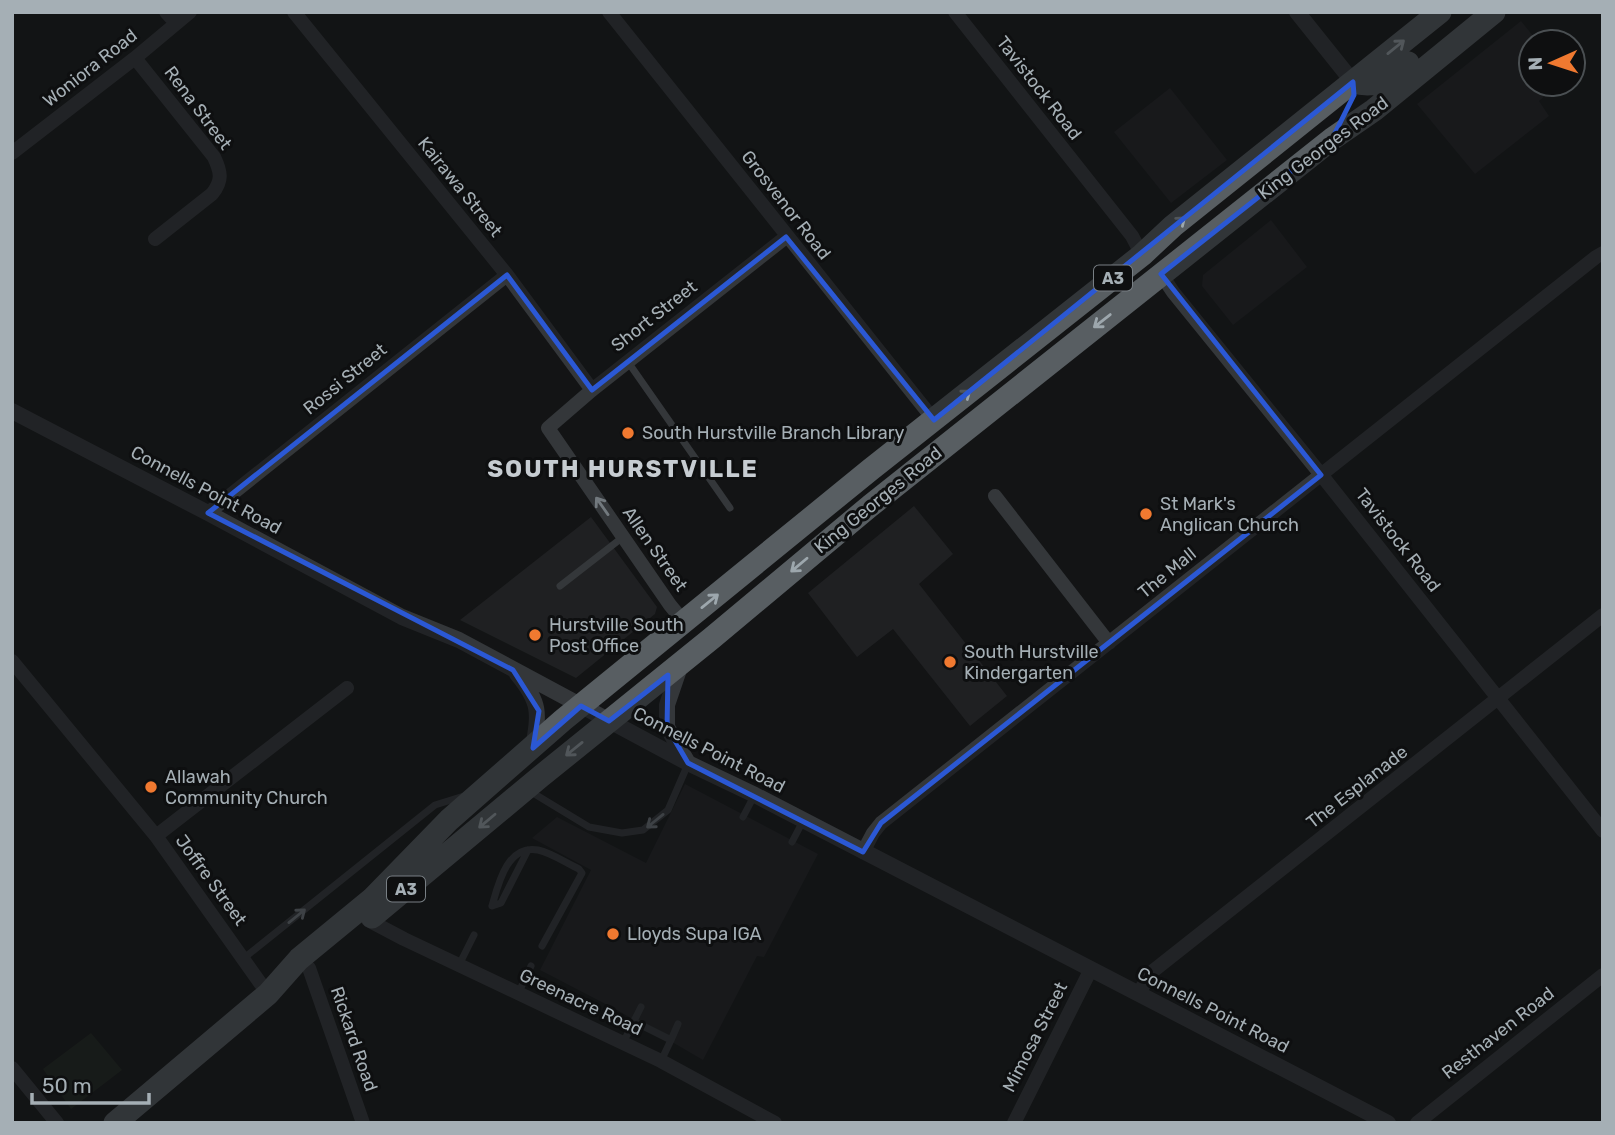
<svg xmlns="http://www.w3.org/2000/svg" width="1615" height="1135" viewBox="0 0 1615 1135" font-family="Rubik,sans-serif">
	<style>
		.built { fill: #1f2022 }
		.green { fill: #1e251d }
		.lines { fill: none; stroke-linecap: round; stroke-linejoin: round }
		.service { stroke: #34373a; stroke-width: 7 }
		.minor { stroke: #34373a; stroke-width: 14 }
		.tertiary { stroke: #34373a; stroke-width: 16 }
		.trunk { stroke: #585e62; stroke-width: 23 }
		.oneway { stroke: #9da7ad }
		.oneway2 { stroke: #72797e }
		.marked { fill: none; stroke: #2b58d4; stroke-width: 5; stroke-linejoin: round }
		.poi-dot { fill: #f07930; stroke: #0e0f10; stroke-width: 2.5 }
		.labels { text-anchor: middle; dominant-baseline: central; stroke-width: 6; stroke-linejoin: round; paint-order: stroke }
		.shield { fill: #0e0f10; stroke: #787f84; stroke-width: 2 }
		.shield-label { font-size: 16px; font-weight: bold; fill: #a5afb5 }
		.street-label { font-size: 18px; fill: #a5afb5; stroke: #0e0f10 }
		.poi-label { font-size: 18px; fill: #a5afb5; stroke: #0e0f10; text-anchor: start }
		.district-label { font-size: 24px; font-weight: bold; letter-spacing: 2px; fill: #c6ccd1; stroke: #0e0f10 }
	</style>
	<rect width="100%" height="100%" fill="#131415"/>
	<path class="built" d="M1521,21L1538,42H1531V84H1559L1539,101L1549,116L1475,174L1417,104Z
		M1170,88L1227,160L1171,203L1114,132Z
		M1271,220L1307,267L1233,325L1202,286L1203,275Z
		M914,506L953,554L919,584L1007,696L970,726L893,629L857,657L808,593Z
		M591,517L657,607L655,614L576,678L460,620Z
		M685,784L818,854L764,957L757,956L703,1060L617,1010L540,970L591,870L532,838L557,817L646,863Z"/>
	<path class="green" d="M91,1033L122,1070L71,1109L43,1069Z"/>
	<g class="lines">
		<path class="service" d="M628,362L730,508
			M560,586L623,537
			M528,790L589,827L622,833L643,830L668,810L688,764
			M743,817L754,796
			M792,842L803,821
			M492,906C498,885 507,844 538,850C552,853 566,863 579,869L582,873L542,946
			M492,906L501,903L528,850
			M244,958L435,805L464,796
			M459,965L474,935
			M518,994L531,966
			M633,1021L671,1040L678,1024
			M623,1043L641,1007
			M661,1061L671,1040"/>
		<path class="minor" d="M166,12L176,23
			M294,12L507,275L592,390
			M609,12L934,420
			M955,12L1132,236L1142,255
			M135,58L214,157C221,172 223,180 212,194L155,239
			M12,153L135,58L190,12
			M1161,274L1173,292L1327,482L1603,831
			M995,496L1109,643
			M208,513L507,275
			M684,622L670,605L548,428L592,390L786,237
			M12,661L156,836L268,994
			M156,836L347,688
			M863,852L873,833L881,823L1596,257L1603,253
			M368,920L404,939L661,1061L775,1123
			M309,968L363,1123
			M1139,992L1153,971L1603,615
			M12,1068L57,1123
			M1014,1123L1091,969
			M1417,1123L1603,975"/>
		<path class="tertiary" d="M1297,12L1353,82
			M12,411L208,513L402,617L459,640L688,763L755,795L1388,1123
			M681,664L667,705V727L687,761
			M517,674C541,703 539,713 533,748"/>
		<path class="trunk" d="M1353,82C1379,89 1388,78 1408,63
			M372,917L540,777L712,638L870,506L1332,139L1374,110L1494,12
			M115,1123L268,994L299,959L372,899L449,820L563,720L870,470L1142,255L1173,226L1440,12"/>
	</g>
	<defs><path id="oneway-shaft" d="M-6 0H5M1.5-3L5.5 0L1.5 3" fill="none" stroke-width="1.6" stroke-linecap="round" stroke-linejoin="round" transform="scale(1.75)"/></defs>
	<g class="oneway">
		<use href="#oneway-shaft" transform="translate(1396 47) rotate(-39)"/>
		<use href="#oneway-shaft" transform="translate(1177 224) rotate(-40)"/>
		<use href="#oneway-shaft" transform="translate(1102 321) rotate(142)"/>
		<use href="#oneway-shaft" transform="translate(962 397) rotate(-38)"/>
		<use href="#oneway-shaft" transform="translate(799 565) rotate(140)"/>
		<use href="#oneway-shaft" transform="translate(710 601) rotate(-39)"/>
		<use href="#oneway-shaft" transform="translate(574 749) rotate(141)"/>
		<use href="#oneway-shaft" transform="translate(487 821) rotate(140)"/>
	</g>
	<g class="oneway2">
		<use href="#oneway-shaft" transform="translate(602 506) rotate(-125)"/>
		<use href="#oneway-shaft" transform="translate(655 821) rotate(141)"/>
		<use href="#oneway-shaft" transform="translate(297 916) rotate(-39)"/>
	</g>
	<path d="M0 0H1615V1135H0ZM1353,82L1354,95L1332,139L1161,274L1321,475L881,823L863,852L688,763L667,727L668,675L609,721L581,706L533,748L539,711L513,670L208,513L507,275L592,390L786,237L934,420Z" fill="#131415" fill-opacity=".55" fill-rule="evenodd"/>
	<path class="marked" d="M1353,82L1354,95L1332,139L1161,274L1321,475L881,823L863,852L688,763L667,727L668,675L609,721L581,706L533,748L539,711L513,670L208,513L507,275L592,390L786,237L934,420Z"/>
	<g class="poi-dot">
		<circle cx="628" cy="433" r="7"/>
		<circle cx="1146" cy="514" r="7"/>
		<circle cx="535" cy="635" r="7"/>
		<circle cx="950" cy="662" r="7"/>
		<circle cx="151" cy="787" r="7"/>
		<circle cx="613" cy="934" r="7"/>
	</g>
	<g class="labels">
		<g class="shield">
			<rect x="1094" y="265.5" width="38" height="25" rx="5"/>
			<rect x="387" y="876.5" width="38" height="25" rx="5"/>
		</g>
		<g class="shield-label">
			<text x="1113" y="278">A3</text>
			<text x="406" y="889">A3</text>
		</g>
		<g class="street-label">
			<text transform="translate(90 68) rotate(-38)">Woniora Road</text>
			<text transform="translate(1039 88) rotate(52)">Tavistock Road</text>
			<text transform="translate(198 108) rotate(53)">Rena Street</text>
			<text transform="translate(1323 148) rotate(-37)">King Georges Road</text>
			<text transform="translate(460 187) rotate(51)">Kairawa Street</text>
			<text transform="translate(786 205) rotate(52)">Grosvenor Road</text>
			<text transform="translate(654 316) rotate(-38)">Short Street</text>
			<text transform="translate(345 379) rotate(-39)">Rossi Street</text>
			<text transform="translate(206 490) rotate(28)">Connells Point Road</text>
			<text transform="translate(878 500) rotate(-39)">King Georges Road</text>
			<text transform="translate(1398 540) rotate(52)">Tavistock Road</text>
			<text transform="translate(655 549) rotate(55)">Allen Street</text>
			<text transform="translate(1167 573) rotate(-39)">The Mall</text>
			<text transform="translate(709 750) rotate(27)">Connells Point Road</text>
			<text transform="translate(1357 787) rotate(-38)">The Esplanade</text>
			<text transform="translate(211 880) rotate(54)">Joffre Street</text>
			<text transform="translate(581 1002) rotate(25)">Greenacre Road</text>
			<text transform="translate(1213 1010) rotate(27)">Connells Point Road</text>
			<text transform="translate(1498 1033) rotate(-38)">Resthaven Road</text>
			<text transform="translate(1035 1037) rotate(-63)">Mimosa Street</text>
			<text transform="translate(354 1039) rotate(71)">Rickard Road</text>
		</g>
		<g class="poi-label">
			<text x="642" y="433">South Hurstville Branch Library</text>
			<text x="1160" y="504">St Mark's<tspan x="1160" dy="21">Anglican Church</tspan></text>
			<text x="549" y="625">Hurstville South<tspan x="549" dy="21">Post Office</tspan></text>
			<text x="964" y="652">South Hurstville<tspan x="964" dy="21">Kindergarten</tspan></text>
			<text x="165" y="777">Allawah<tspan x="165" dy="21">Community Church</tspan></text>
			<text x="627" y="934">Lloyds Supa IGA</text>
		</g>
		<g class="district-label">
			<text x="623" y="469">SOUTH HURSTVILLE</text>
		</g>
	</g>
	<rect width="1615" height="1135" fill="none" stroke="#a5afb5" stroke-width="28"/>
	<g transform="translate(1552 63) rotate(267)"><circle r="33" fill="#0e0f10" stroke="#4a4f52" stroke-width="2"/>
	<path d="M0-5L12 26L0 18L-12 26Z" fill="#f07930"/>
	<text y="-10" font-size="19" font-weight="bold" text-anchor="middle" fill="#a5afb5">N</text>
	</g>
	<path d="M32 1093v10h117v-10" fill="none" stroke="#a5afb5" stroke-width="3.5"/>
	<text x="42" y="1093" font-size="21" fill="#a5afb5" stroke="#0e0f10" stroke-width="5" paint-order="stroke">50 m</text>
</svg>
